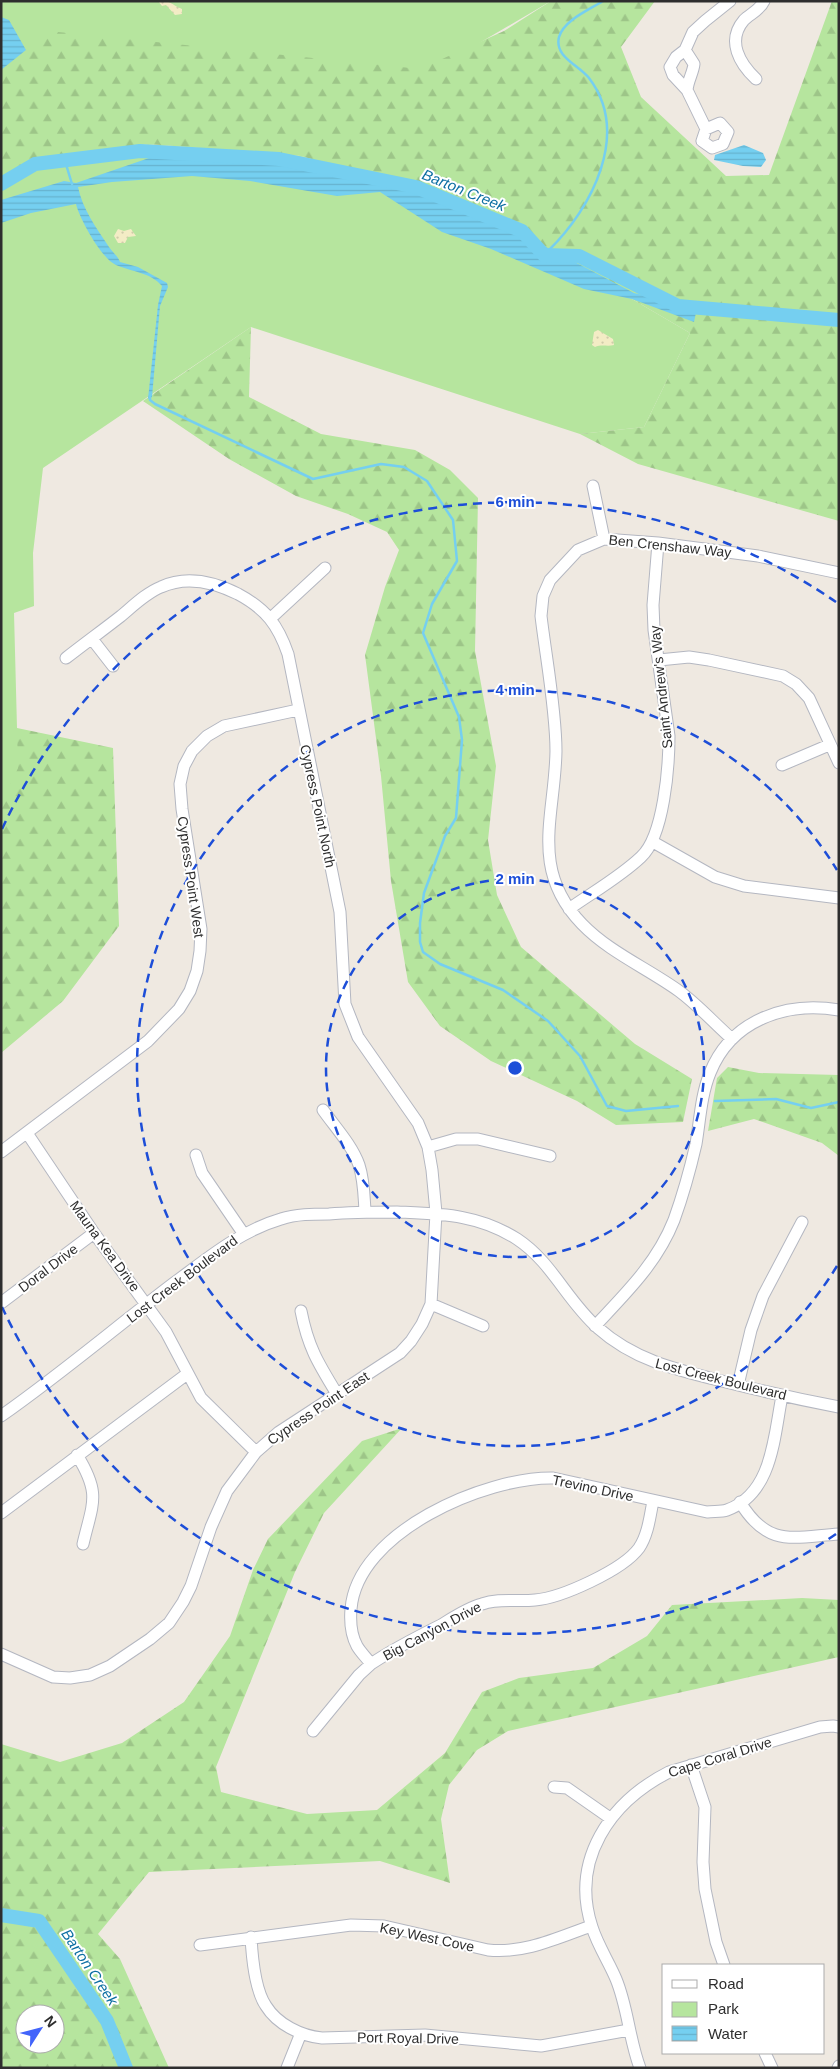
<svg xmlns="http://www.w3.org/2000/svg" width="840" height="2069" viewBox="0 0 840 2069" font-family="Arial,sans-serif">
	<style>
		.green { fill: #b6e59e }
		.forest { fill: url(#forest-firs); fill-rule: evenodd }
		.sand { fill: url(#sand-dots) }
		.water { fill: url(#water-rules) }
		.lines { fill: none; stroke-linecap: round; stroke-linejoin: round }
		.stream { stroke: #75cff0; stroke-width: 2.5 }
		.river { stroke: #75cff0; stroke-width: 14 }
		.minor-casing { stroke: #b4b7c1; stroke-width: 13 }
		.minor { stroke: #fff; stroke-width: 11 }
		.ring { fill: none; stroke: #1d4ed8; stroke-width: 2.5; stroke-dasharray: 9 6 }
		.labels { text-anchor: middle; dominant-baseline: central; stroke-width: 4; stroke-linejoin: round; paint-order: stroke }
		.street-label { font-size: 14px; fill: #2e2e2e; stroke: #fff }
		.water-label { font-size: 15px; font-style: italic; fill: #0d6fa3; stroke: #fff }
		.centre { fill: #1d4ed8; stroke: #fff; stroke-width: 2.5 }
		.ring-label { font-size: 15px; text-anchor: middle; font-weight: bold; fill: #1d4ed8; stroke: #fff; stroke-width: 4; stroke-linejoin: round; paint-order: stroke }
	</style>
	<defs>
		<pattern id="forest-firs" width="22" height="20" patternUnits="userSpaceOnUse" patternTransform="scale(1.25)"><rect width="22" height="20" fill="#b6e59e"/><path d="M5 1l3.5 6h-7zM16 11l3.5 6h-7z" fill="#9dc588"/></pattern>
		<pattern id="sand-dots" width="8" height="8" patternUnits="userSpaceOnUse" patternTransform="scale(1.25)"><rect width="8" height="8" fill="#f3ecc5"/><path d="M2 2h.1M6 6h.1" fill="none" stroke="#d1cbaa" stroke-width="1.8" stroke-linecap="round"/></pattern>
		<pattern id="water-rules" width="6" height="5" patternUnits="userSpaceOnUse" patternTransform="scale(1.25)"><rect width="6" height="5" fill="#75cff0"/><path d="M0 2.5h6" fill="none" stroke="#66b2ce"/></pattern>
	</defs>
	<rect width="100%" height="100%" fill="#efe9e1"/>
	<path class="green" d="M1,1H551L385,98L1,104Z
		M148,144L301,156L461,204L585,268L632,299L690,333L644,427L580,434L251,327L43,468L33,553L34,606L14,613L17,728L41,781L1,870V181L35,164Z"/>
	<path class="forest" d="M551,1H655L621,47L641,97L726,176L769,175L832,1H839V521L638,464L580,434L644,427L690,333L632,299L585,268L461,204L301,156L148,144L35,164L1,181V70L26,50L58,32L420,69L504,31Z
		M251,327L249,397L321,434L415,450L450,470L478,498L475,651L496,766L488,840L497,895L521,947L635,1044L692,1079L683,1122L616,1125L577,1101L491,1061L440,1026L408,982L391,881L381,776L365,655L385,587L399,550L387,532L348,514L296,496L229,459L143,401Z
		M17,728L113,748L119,926L63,1001L1,1053V805L18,768Z
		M728,1067L759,1073L839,1075V1156L822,1143L754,1119L708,1131L717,1078Z
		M402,1428L324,1513L295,1572L216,1767L221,1792L307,1814L377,1810L445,1753L482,1692L519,1678L593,1668L647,1636L672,1605L802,1598L839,1600V1657L508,1731L477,1750L449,1785L441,1819L450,1883L380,1861L149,1872L98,1934L120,1959L169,2068H1V1832L4,1828L1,1825V1744L60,1762L122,1743L184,1702L230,1636L253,1570L268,1539L362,1441ZM25,2014H55V2044H25Z"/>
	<path class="sand" d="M158,1C173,1 170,4 182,9V14L175,15L166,5L162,6Z
		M118,229L124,231L131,229L136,236L128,237L125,243H118L114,236Z
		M598,330L613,339L614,345C607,347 602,344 595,347L592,345L594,332Z"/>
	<path class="water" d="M1,17L9,20L26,50L1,70Z
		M744,145L763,153L766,160L761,167L743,166L714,160L715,155Z
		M152,157L266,162L349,172L410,190L500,226L550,249L634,293L697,308L694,322L632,299L584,289L491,249L442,232L380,192L337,196L250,181L192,176L112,182L78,187C82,208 97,229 109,247C113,253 118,256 120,262L138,267L167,283L168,287L160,306L152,397L148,399L158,305L162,286C150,272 132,272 116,265C102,259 80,220 76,204L31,213L1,223V200L64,181L76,183Z"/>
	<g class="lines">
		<path class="stream" d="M65,161L72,184
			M549,250C592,208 631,133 589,78C579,65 554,57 559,37C564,20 589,10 603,1
			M150,395V400L155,404L313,479L381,464L404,467L427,481L453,520L457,561L432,604L423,633L459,717L462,740L456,818L445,836L424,893L420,923V942L423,952L440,964L503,990L548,1021L580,1056L607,1106L626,1111L678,1106
			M715,1101L776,1099L811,1108L839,1102"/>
		<path class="river" d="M1,184L35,164L140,151L279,159L416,187L522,231L544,255L579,256L678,306L839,320
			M1,1915L39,1921L107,2021L126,2068"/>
		<defs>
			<path id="minor" d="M685,50L694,64C693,73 688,80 687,90
				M756,79C740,64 726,41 744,20C750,14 760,10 764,1
				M706,129L720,123L728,132L723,144L712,148L702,141L706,129L687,90L673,75L670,67L676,57L685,50L693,32L705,21L730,1
				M593,486L604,539
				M271,618L325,568
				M92,639L113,666
				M659,660L689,657L709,660L783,676L796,684L809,698L839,763
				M782,765L829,745
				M653,842L715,877L744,886L839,898
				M569,909C593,892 620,877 641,857C664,836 669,766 669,736L654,630L653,605L658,543
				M732,1039C714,1023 698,1005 679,991C647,968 609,952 582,924C529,869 555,816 556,751C556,710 546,658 541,616L543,596L550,580L578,550L604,539L658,543L758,556L839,573
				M323,1110C335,1127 352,1145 359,1165C364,1180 364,1196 365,1211
				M27,1133L94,1233L166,1332L201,1398L256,1452
				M428,1147L456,1139H478L550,1156
				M1,1152L148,1041L179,1009L190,991L197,971L200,951L201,929L182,809L180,784L184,766L192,751L207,736L224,726L298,710
				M196,1155L202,1173L243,1233
				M1,1303L94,1233
				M431,1304L483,1326
				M301,1311C308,1347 318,1363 337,1394
				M595,1326C626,1293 657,1263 674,1220C683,1195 690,1170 696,1144C700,1120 701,1095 710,1073C731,1020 786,1001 839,1010
				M738,1385L751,1330L763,1296L802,1222
				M1,1416C61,1374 116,1327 174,1283C208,1258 240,1231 281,1219C296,1214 313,1214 329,1214C352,1212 374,1212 397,1212C441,1214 478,1214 517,1239C552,1262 567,1301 598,1328C636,1362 682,1371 730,1383C766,1392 802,1400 839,1407
				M77,1455C101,1494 93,1502 83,1544
				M740,1502C768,1548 792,1537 839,1534
				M1,1513L187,1374
				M1,1654L53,1677L70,1678L90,1675L110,1666L150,1639L169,1623L183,1602L191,1586L211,1527L227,1491L256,1452L279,1432L400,1353L411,1341L422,1324L431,1304L436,1213L432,1170L428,1147L418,1123L358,1037L345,1004L340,912L288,654C278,625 266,609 238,594C214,582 187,575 161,587C146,593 133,606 121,616C103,630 84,644 66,658
				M371,1664C367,1658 361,1653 357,1646C351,1635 350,1621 351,1609C357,1532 485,1477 553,1478L707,1512C713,1511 721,1512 727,1510C773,1494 774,1435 782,1396
				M313,1731L359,1675L371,1664C393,1649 417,1637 441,1625C454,1617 467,1608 482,1604C499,1598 517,1602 535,1600C561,1598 623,1570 639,1548C648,1535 650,1516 653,1501
				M691,1765L705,1807L703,1862L705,1889L716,1942L724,1965
				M554,1787L567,1788L610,1818
				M251,1937C252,1956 255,1990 266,2006C277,2024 301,2036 322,2038L425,2035L541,2046L629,2030
				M200,1945L351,1925L384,1926L488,1950C524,1954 557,1938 591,1926
				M765,2053L772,2068
				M287,2068L301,2033
				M640,2068C629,2039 628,2008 616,1979C609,1962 598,1946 592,1927C570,1860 610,1802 669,1772L820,1727L833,1726L839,1727
				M838,2068L839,2066"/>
		</defs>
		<use href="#minor" class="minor-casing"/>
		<use href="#minor" class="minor"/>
	</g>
	<g class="ring">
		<circle cx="515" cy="1068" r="189"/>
		<path d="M837 1266A378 378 0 1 1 837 870"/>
		<path d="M836 1534A566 566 0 0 1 2 1307M2 829A566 566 0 0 1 836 602"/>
	</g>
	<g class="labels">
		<g class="street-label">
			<text transform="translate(670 546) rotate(6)">Ben Crenshaw Way</text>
			<text transform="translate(661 687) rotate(-96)">Saint Andrew's Way</text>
			<text transform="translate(318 806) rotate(78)">Cypress Point North</text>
			<text transform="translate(191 877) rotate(82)">Cypress Point West</text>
			<text transform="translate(105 1246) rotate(54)">Mauna Kea Drive</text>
			<text transform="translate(48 1268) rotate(-37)">Doral Drive</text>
			<text transform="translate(182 1279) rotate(-37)">Lost Creek Boulevard</text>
			<text transform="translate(721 1379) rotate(14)">Lost Creek Boulevard</text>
			<text transform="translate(318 1408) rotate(-34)">Cypress Point East</text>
			<text transform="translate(593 1488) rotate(12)">Trevino Drive</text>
			<text transform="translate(432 1631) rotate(-28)">Big Canyon Drive</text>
			<text transform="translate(720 1757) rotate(-17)">Cape Coral Drive</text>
			<text transform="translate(427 1937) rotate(12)">Key West Cove</text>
			<text transform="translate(408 2038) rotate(1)">Port Royal Drive</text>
		</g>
		<g class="water-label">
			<text transform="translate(464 190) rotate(22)">Barton Creek</text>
			<text transform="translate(90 1967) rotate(56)">Barton Creek</text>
		</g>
	</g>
	<circle cx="515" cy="1068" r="8" class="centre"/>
	<g class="ring-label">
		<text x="515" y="507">6 min</text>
		<text x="515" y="695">4 min</text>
		<text x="515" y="884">2 min</text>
	</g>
	<rect width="840" height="2069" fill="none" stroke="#2e2e2e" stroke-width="5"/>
	<rect x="662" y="1964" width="162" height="90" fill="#ffffff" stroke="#ababab"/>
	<rect x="672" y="1980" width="25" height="8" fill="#ffffff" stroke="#ababab"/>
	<text x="708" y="1989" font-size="15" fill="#2e2e2e">Road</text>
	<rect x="672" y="2002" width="25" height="15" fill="#b6e59e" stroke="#ababab"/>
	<text x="708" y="2014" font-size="15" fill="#2e2e2e">Park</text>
	<rect x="672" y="2026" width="25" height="15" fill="url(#water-rules)" stroke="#ababab"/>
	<text x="708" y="2039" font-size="15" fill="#2e2e2e">Water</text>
	<g transform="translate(40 2029) rotate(54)"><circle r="24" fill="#ffffff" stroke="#ababab"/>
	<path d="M0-4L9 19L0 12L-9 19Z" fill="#4264fb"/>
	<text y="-8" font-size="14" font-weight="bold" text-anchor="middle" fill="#2e2e2e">N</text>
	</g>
</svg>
